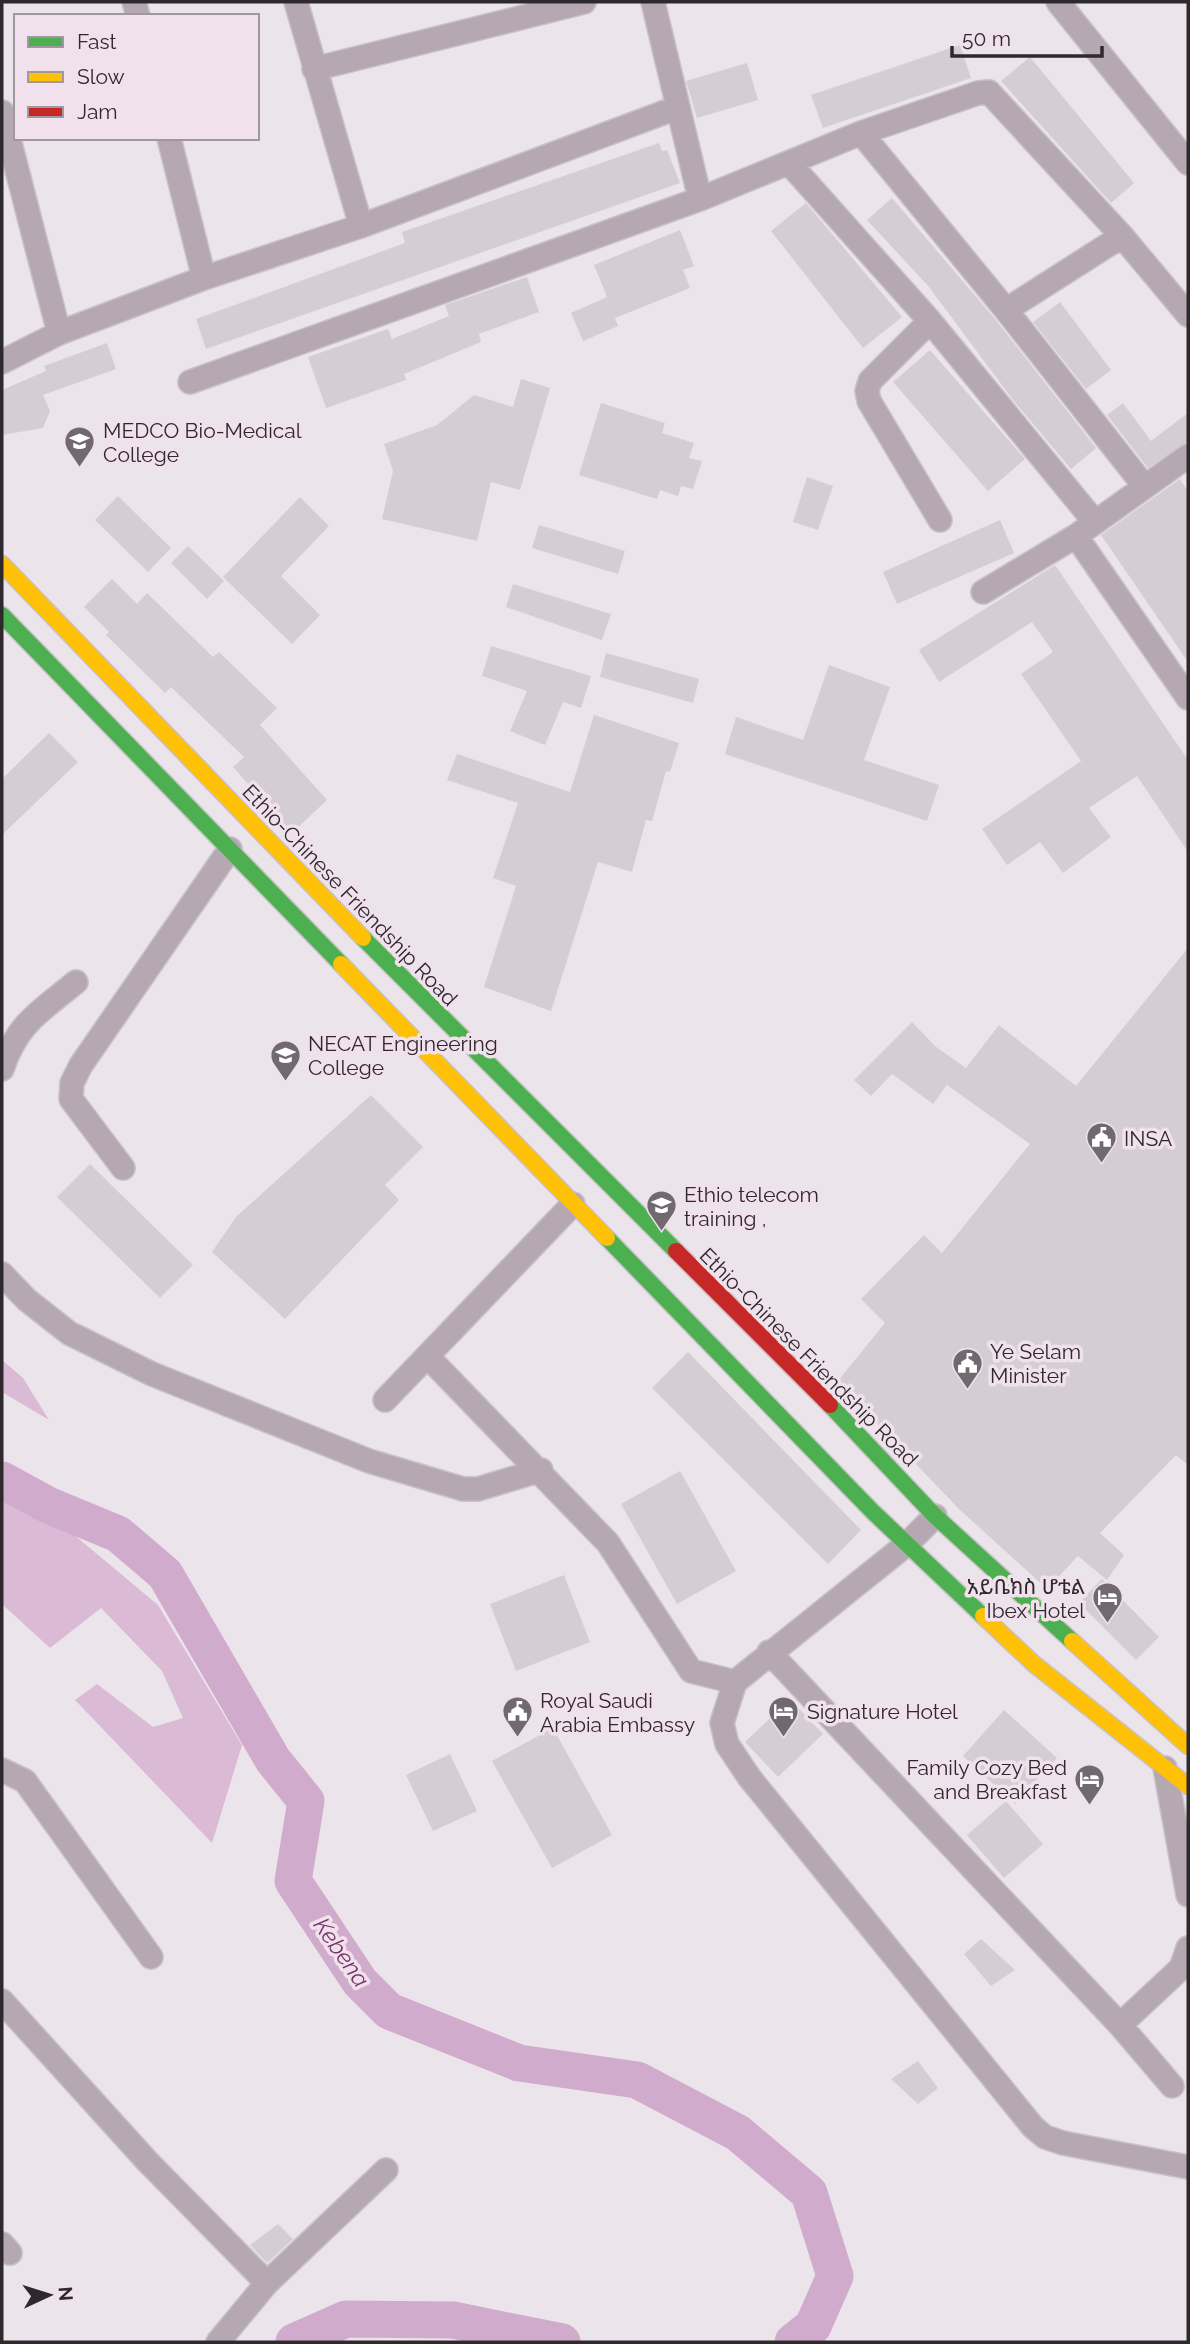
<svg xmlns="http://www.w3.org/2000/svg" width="1190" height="2344" viewBox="0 0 1190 2344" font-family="Raleway,'Noto Sans Ethiopic',sans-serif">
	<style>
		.forest { fill: #dbbad5 }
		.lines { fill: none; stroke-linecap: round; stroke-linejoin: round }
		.river { stroke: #d1abcb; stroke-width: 37 }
		.building { fill: #d4ced3 }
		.street-casing { stroke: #c9c3c8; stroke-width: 26 }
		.fast-casing { stroke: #c9c3c8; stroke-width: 19 }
		.slow-casing { stroke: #c9c3c8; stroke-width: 19 }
		.jam-casing { stroke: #c9c3c8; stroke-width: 19 }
		.street { stroke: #b6a8b3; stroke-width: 23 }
		.fast { stroke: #4caf50; stroke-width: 16 }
		.slow { stroke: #ffc107; stroke-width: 16 }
		.jam { stroke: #c62828; stroke-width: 16 }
		.labels { text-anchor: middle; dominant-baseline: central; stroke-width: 7; stroke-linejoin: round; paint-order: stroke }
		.poi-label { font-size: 21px; fill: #2e292d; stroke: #f0e1ed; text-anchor: start }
		.street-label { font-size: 21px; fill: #2e292d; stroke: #f0e1ed }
		.water-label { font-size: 23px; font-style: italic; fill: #75356c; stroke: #f0e1ed }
	</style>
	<rect width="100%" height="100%" fill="#ece4eb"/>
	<path class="forest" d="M2,1360L23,1378L49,1420L2,1392Z
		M2,1488L24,1493L158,1605L242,1745L212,1843L75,1700L97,1684L153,1727L183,1718L162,1671L101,1608L50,1648L2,1604Z"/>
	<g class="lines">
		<path class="river" d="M2,1480L48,1505L118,1534L165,1574L273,1760L306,1801L293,1881L360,1982L389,2011L519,2063L637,2080L738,2133L809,2193L835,2276L813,2326L793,2342
			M294,2342L346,2319L453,2320L562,2342"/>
	</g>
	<path class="building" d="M960,45L971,78L823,128L811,95Z
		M1030,57L1134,183L1111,203L1001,81Z
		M747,63L758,100L697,118L686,81Z
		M659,143L662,151L667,150L680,183L206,349L196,319L405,243L402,232Z
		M892,198L995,319L1096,448L1071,469L1013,400L929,287L867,220Z
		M806,203L902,317L863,348L771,231Z
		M680,230L694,266L683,270L690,288L615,318L618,326L583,341L571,313L607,297L594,265Z
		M527,277L539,312L479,334L481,342L404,374L406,380L326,408L308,357L388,329L392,339L449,316L445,305Z
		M1060,302L1111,370L1086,389L1033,322Z
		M107,343L116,369L43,395L50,411L43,428L2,435V390L46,371L44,366Z
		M930,350L1025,459L988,491L893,382Z
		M521,379L550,388L520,490L491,482L477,541L382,519L393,471L384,444L437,425L474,395L513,407Z
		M601,403L665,423L662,433L694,443L689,458L702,461L693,489L681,486L678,496L660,490L657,499L579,475Z
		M1123,403L1151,441L1188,413V442L1148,468L1107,415Z
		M807,477L833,486L818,530L793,522Z
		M1180,479L1188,492V662L1101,535Z
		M118,496L171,548L148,572L95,520Z
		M300,497L329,526L281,576L320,615L292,644L223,577Z
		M1000,520L1014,553L897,604L883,572Z
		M539,525L625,551L618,574L532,548Z
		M188,546L224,581L207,599L171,563Z
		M1055,565L1188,760V852L1137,776L1089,808L1111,837L1063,873L1040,842L1007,865L982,829L1081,761L1021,674L1053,652L1032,622L939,682L919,650Z
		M112,579L137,604L147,593L213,657L219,652L277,708L260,725L327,800L292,833L233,767L244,757L171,687L165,693L106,635L109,632L84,607Z
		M513,584L611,614L602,640L506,607Z
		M491,646L591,676L581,708L563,702L545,745L510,731L527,691L482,676Z
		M606,653L699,679L693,703L600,677Z
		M829,665L890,687L864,760L939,785L927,821L725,754L736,717L803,740Z
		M594,715L679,743L670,772L666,771L652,821L646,820L632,872L598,862L551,1011L484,987L516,886L493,878L518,803L447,780L457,754L570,792Z
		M49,733L78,762L2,835V779Z
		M1188,948V1465L1176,1455L1100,1533L1124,1555L1107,1580L1078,1556L1047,1589L960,1510L837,1382L885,1323L861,1299L924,1235L942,1253L1030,1144L947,1085L933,1104L892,1074L871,1096L854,1080L912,1022L935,1046L966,1068L999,1025L1076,1086Z
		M371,1095L423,1147L385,1185L399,1200L285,1319L212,1252L236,1217Z
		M90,1164L193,1265L160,1298L57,1197Z
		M688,1352L861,1530L828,1564L652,1388Z
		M680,1471L736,1571L677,1604L621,1504Z
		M564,1575L590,1642L516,1671L490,1604Z
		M1102,1579L1159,1637L1136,1660L1079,1603Z
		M790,1699L823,1734L778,1777L745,1742Z
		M1004,1710L1057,1758L1015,1804L963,1756Z
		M553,1728L612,1835L552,1868L492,1761Z
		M450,1754L477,1811L433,1831L406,1775Z
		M1006,1801L1043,1844L1004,1878L967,1835Z
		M981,1939L1015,1970L991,1986L964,1954Z
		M918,2061L938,2088L918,2104L891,2079Z
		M278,2224L293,2239L267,2263L250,2245Z"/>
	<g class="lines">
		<defs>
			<path id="street" d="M134,2L138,16
				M296,2L361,226L676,108
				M653,2L700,199
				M1058,2L1188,163
				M314,69L584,2
				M2,112L59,333
				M861,133L1006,310L1145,487
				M790,164L930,321L1094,521
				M204,278L361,226
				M1006,310L1122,236
				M930,321L870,381L867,391L869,401L940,520
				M2,362L59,333L204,278L169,138
				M190,382L700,199L861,133L978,93L989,92L1122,236L1188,315
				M1076,536L1188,698
				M983,592L1076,536L1188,456
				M2,1069C18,1022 40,1012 76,982
				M123,1168L71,1099L72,1083L81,1065L230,849
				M2,1274L27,1300L69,1333L152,1374L369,1461L463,1489H478L541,1470
				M428,1357L608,1543L691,1671L735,1682
				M385,1400L573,1204
				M935,1516L907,1544L735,1682L722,1723L727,1744L749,1777L1033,2127L1045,2137L1063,2143L1188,2167
				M769,1652L1120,2025L1172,2086
				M1165,1768L1188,1895
				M2,1770L25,1781L151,1957
				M2,2001L147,2161L267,2283
				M1120,2025L1181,1968L1188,1948
				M2,2244L10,2253
				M218,2342L267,2283L386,2170"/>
			<path id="fast" d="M2,615L341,964
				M363,938L676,1251
				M607,1238L873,1512L983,1616
				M830,1405L935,1516L1072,1641"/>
			<path id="slow" d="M2,564L363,938
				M341,964L607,1238
				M983,1616L1034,1664L1188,1786
				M1072,1641L1188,1746"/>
			<path id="jam" d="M676,1251L830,1405"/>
		</defs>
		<use href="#street" class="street-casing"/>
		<use href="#fast" class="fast-casing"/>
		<use href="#slow" class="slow-casing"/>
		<use href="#jam" class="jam-casing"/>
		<use href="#street" class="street"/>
		<use href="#fast" class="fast"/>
		<use href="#slow" class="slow"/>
		<use href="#jam" class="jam"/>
	</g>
	<defs>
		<symbol id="university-pin" viewBox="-11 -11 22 30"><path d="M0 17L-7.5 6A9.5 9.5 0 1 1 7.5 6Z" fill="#706a70" stroke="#f0e1ed"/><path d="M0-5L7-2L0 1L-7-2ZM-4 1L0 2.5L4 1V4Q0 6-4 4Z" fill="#fff"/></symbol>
		<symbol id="civic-pin" viewBox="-11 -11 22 30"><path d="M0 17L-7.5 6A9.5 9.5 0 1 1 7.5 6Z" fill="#706a70" stroke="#f0e1ed"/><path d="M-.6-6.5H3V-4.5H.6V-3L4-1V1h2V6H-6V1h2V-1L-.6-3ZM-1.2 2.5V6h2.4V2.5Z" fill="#fff"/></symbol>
		<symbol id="hotel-pin" viewBox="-11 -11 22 30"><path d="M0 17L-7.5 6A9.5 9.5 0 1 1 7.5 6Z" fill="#706a70" stroke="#f0e1ed"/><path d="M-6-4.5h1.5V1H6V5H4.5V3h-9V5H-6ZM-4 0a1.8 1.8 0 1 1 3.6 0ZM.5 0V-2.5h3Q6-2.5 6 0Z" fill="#fff"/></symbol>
	</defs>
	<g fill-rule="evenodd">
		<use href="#university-pin" x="62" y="424" width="35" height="47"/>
		<use href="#university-pin" x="268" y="1038" width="35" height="47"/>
		<use href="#civic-pin" x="1084" y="1120" width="35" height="47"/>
		<use href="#university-pin" x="644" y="1188" width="35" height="47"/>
		<use href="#civic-pin" x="950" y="1346" width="35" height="47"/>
		<use href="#hotel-pin" x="1090" y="1580" width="35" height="47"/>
		<use href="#hotel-pin" x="766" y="1694" width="35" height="47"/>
		<use href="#civic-pin" x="500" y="1694" width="35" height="47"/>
		<use href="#hotel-pin" x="1072" y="1762" width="35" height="47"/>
	</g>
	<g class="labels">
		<g class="poi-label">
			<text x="103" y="430">MEDCO Bio-Medical<tspan x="103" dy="24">College</tspan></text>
			<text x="308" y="1043">NECAT Engineering<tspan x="308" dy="24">College</tspan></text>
			<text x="1124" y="1138">INSA</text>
			<text x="684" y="1194">Ethio telecom<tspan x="684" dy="24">training ,</tspan></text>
			<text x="990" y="1351">Ye Selam<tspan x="990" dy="24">Minister</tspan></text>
			<text x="1085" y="1586" text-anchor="end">አይቤክስ ሆቴል<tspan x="1085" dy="24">Ibex Hotel</tspan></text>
			<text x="540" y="1700">Royal Saudi<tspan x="540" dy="24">Arabia Embassy</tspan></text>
			<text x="807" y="1711">Signature Hotel</text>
			<text x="1067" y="1767" text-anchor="end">Family Cozy Bed<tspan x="1067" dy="24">and Breakfast</tspan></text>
		</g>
		<g class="street-label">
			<text transform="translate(350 895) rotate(46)">Ethio-Chinese Friendship Road</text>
			<text transform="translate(809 1357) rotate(45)">Ethio-Chinese Friendship Road</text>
		</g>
		<g class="water-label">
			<text transform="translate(342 1952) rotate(55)">Kebena</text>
		</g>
	</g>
	<rect width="1190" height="2344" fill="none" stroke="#2e292d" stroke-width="7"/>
	<rect x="14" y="14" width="245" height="126" fill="#f0e1ed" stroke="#a297a0" stroke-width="2"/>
	<rect x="28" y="37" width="35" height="10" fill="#4caf50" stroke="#a297a0" stroke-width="2"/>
	<text x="77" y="49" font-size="21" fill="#2e292d">Fast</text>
	<rect x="28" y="72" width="35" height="10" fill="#ffc107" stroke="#a297a0" stroke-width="2"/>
	<text x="77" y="84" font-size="21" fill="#2e292d">Slow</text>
	<rect x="28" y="107" width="35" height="10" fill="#c62828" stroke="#a297a0" stroke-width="2"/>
	<text x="77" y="119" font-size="21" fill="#2e292d">Jam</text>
	<g transform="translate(49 2295) rotate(86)" stroke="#f0e1ed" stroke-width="5" paint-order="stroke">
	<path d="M0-5L12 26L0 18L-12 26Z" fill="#2e292d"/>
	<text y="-10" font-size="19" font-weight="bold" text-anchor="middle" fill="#2e292d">N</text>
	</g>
	<path d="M952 46v10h150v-10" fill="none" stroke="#2e292d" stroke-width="3.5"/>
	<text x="962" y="46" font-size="21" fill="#2e292d" stroke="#f0e1ed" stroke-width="5" paint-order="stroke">50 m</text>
</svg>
